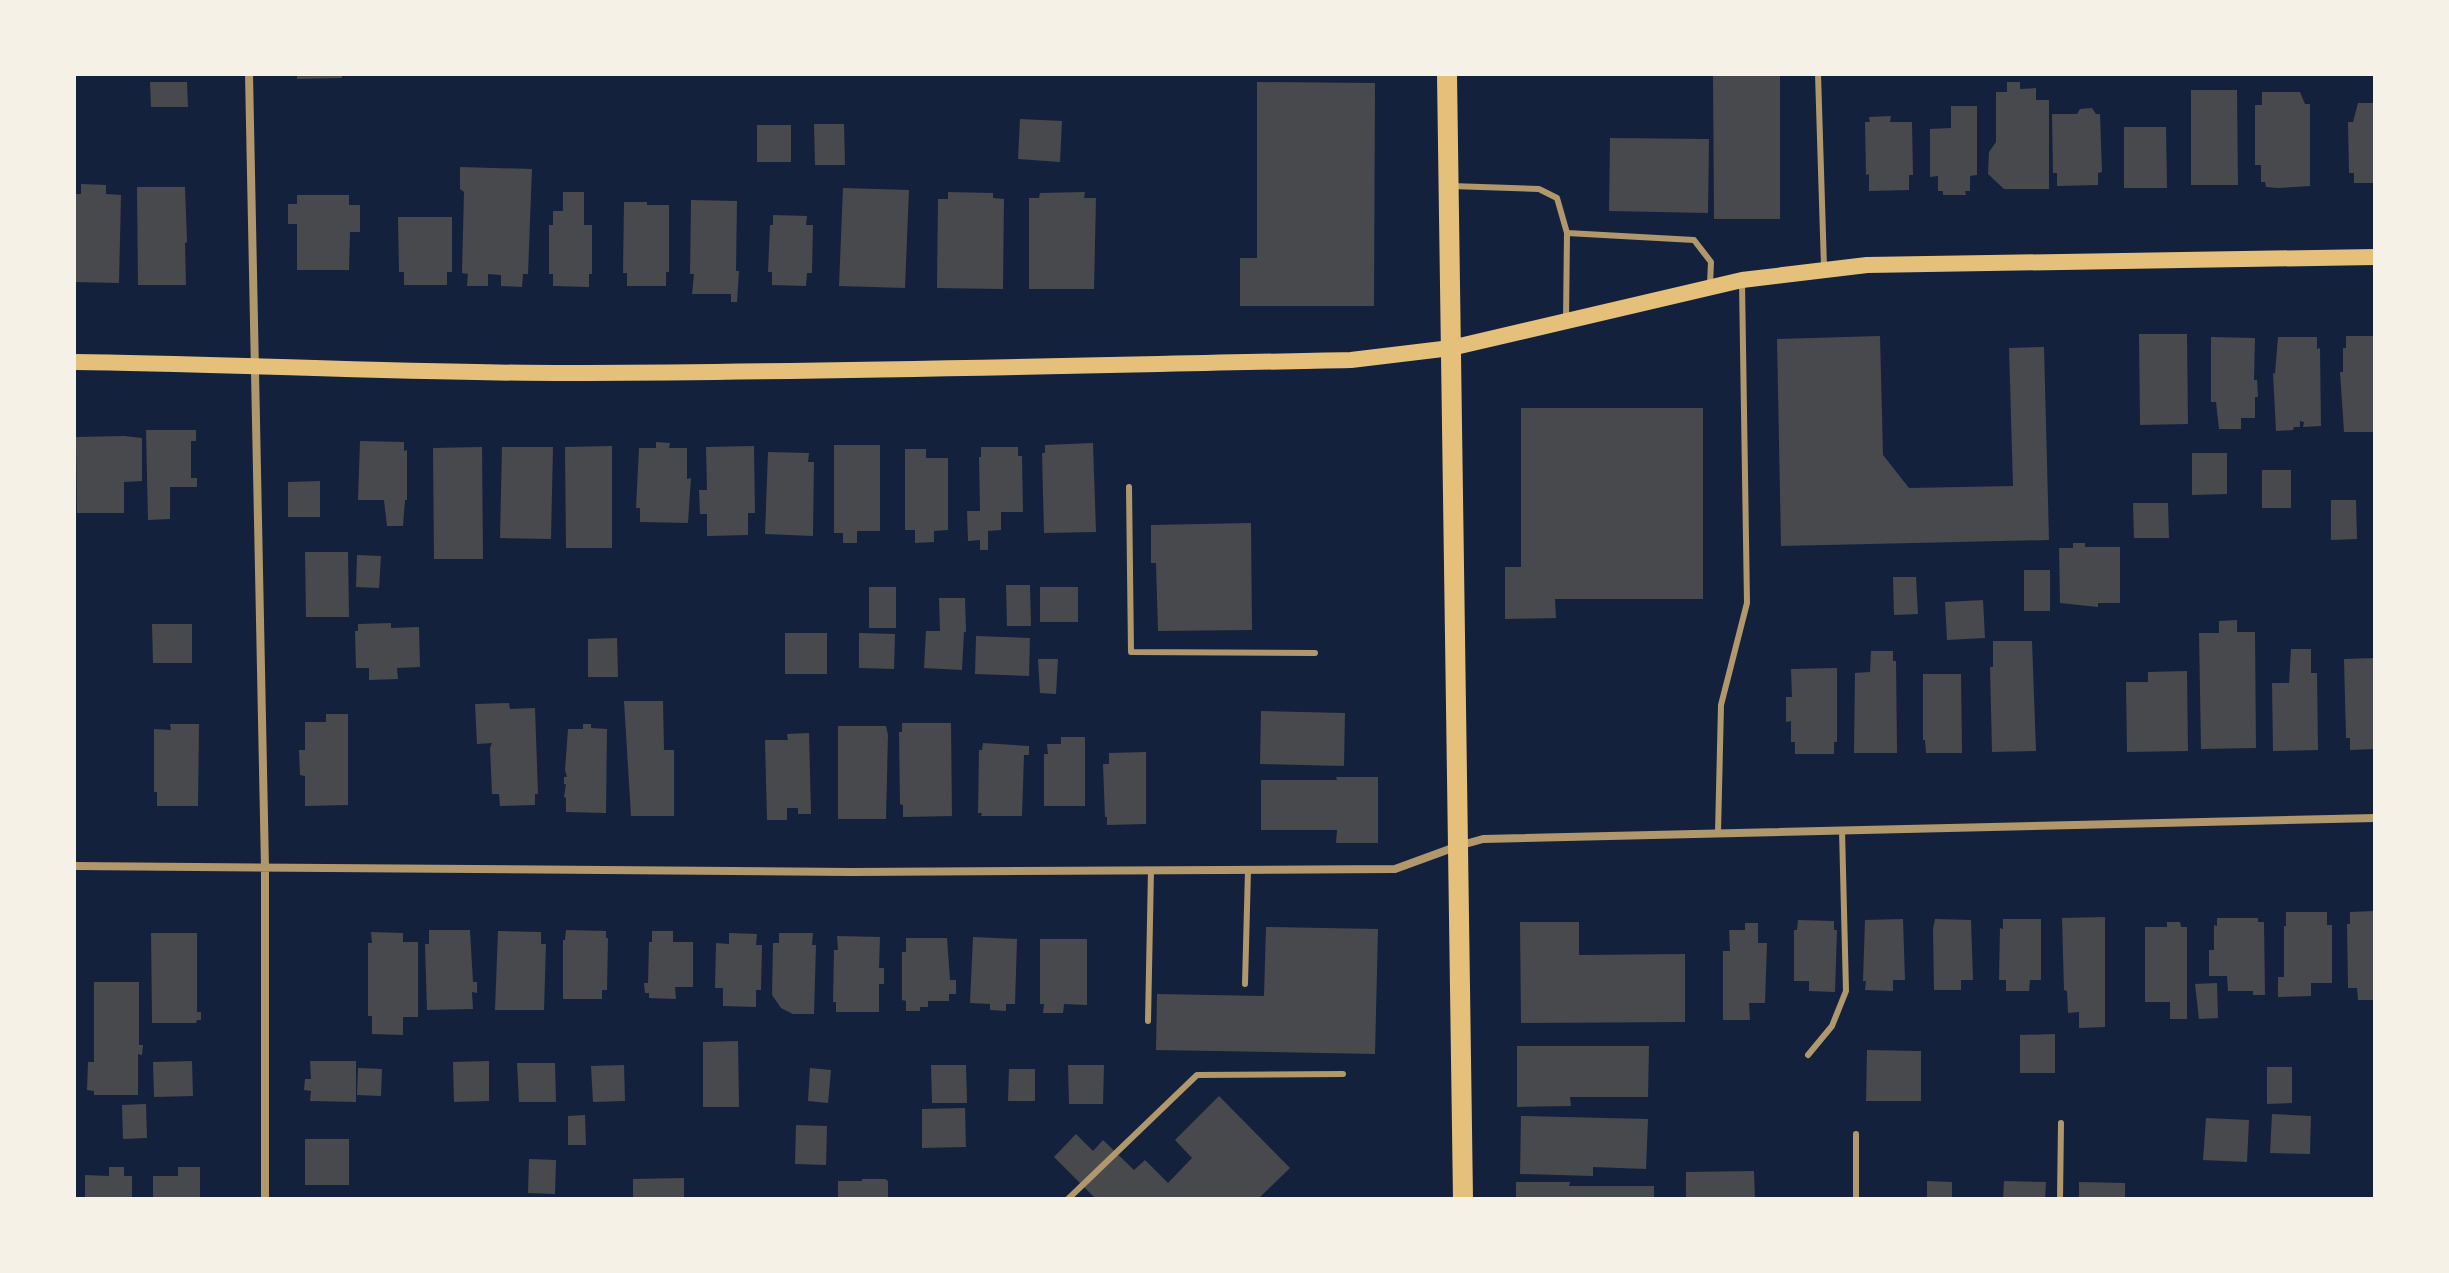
<svg xmlns="http://www.w3.org/2000/svg" width="2449" height="1273" viewBox="0 0 2449 1273" font-family="'IBM Plex Serif',serif">
	<style>
		.building { fill: #48494c }
		.lines { fill: none; stroke-linecap: round; stroke-linejoin: round }
		.service { stroke: #b1986c; stroke-width: 6 }
		.minor { stroke: #b1986c; stroke-width: 8 }
		.secondary { stroke: #e5c07b; stroke-width: 16 }
		.primary { stroke: #e5c07b; stroke-width: 20 }
	</style>
	<rect width="100%" height="100%" fill="#14213d"/>
	<path class="building" d="M297,74H342V78L297,79Z
		M1713,74H1780V219H1714Z
		M150,82H187L188,107H151Z
		M1257,82L1375,83L1374,306H1240V258H1257Z
		M2007,82H2020V89L2036,88V100H2049V189H2004L1988,174L1989,152L1996,142V92H2007Z
		M2191,90H2237L2238,185H2191Z
		M2262,92H2300L2305,104H2310V186L2278,188L2266,187L2265,182H2261V165H2255V105H2262Z
		M2358,103H2375V183H2354V173H2349L2348,122H2353Z
		M1951,106H1977V175L1970,176V191H1965L1966,195H1943V191H1938V176L1930,177V129L1951,128Z
		M2092,108L2096,114H2100L2102,172L2098,173V185L2057,186V173H2053L2052,114H2077L2080,109Z
		M1891,116L1890,122H1912L1913,175H1909V190L1869,191V174L1866,175L1865,122H1870L1869,117Z
		M1020,119L1062,121L1060,162L1018,159Z
		M814,124H844L845,165H815Z
		M757,125H791V162H757Z
		M2124,127H2166L2167,188H2124Z
		M1610,138L1709,139L1708,213L1609,211Z
		M460,167L532,169L528,274H523L522,287L501,286V275L488,274V286H467L468,274L462,273L464,192L460,189Z
		M81,184L106,185V194L121,195L119,283L74,282V194H81Z
		M137,187H185L187,242L185,243L186,285H138Z
		M843,188L909,190L905,288L839,286Z
		M563,192H584V225H592V274H589V287L553,286V274H549V225H553V211H563Z
		M948,192L993,193V198L1004,199L1003,289L937,288L938,199H948Z
		M1085,192L1084,198H1096L1094,289H1029V198H1039L1040,193Z
		M297,195H349V205H360V232H350L349,270H297V224H288V204H297Z
		M691,200L737,201L736,271H739L737,302H731V294H692L694,274H690Z
		M624,202H647V205H669V272H666V286H627V273H623Z
		M773,215L807,216L806,225H813L812,273H807L806,286L772,285V272H768L770,225H773Z
		M398,217H452V272H447V285H404V272H399Z
		M2139,334H2187L2188,424L2140,425Z
		M1880,336L1883,455L1909,488L2013,486L2009,348L2044,347L2049,540L1781,546L1777,339Z
		M2346,336H2375V432H2344L2340,372H2343V348H2346Z
		M2211,337L2255,338L2254,380H2257L2258,397H2255V418H2241V429H2219L2216,402H2211Z
		M2278,337H2317V349L2320,348L2321,426L2303,427L2304,422L2300,421V427H2294L2293,430L2276,431L2273,373L2275,374Z
		M1521,408H1703V599H1555L1556,618L1505,619V567H1521Z
		M146,430H196V441H191V478H197V487H170V519L148,520Z
		M124,436L142,438V481L124,482V513H77L76,437Z
		M360,441L404,442V451L407,450V500H405L403,526H387L384,500H358Z
		M656,442L670,443L669,448H687V479L691,478L688,523L640,522V508H636L639,448H656Z
		M1093,443L1096,532L1044,533L1042,453H1045V445Z
		M834,445H880V531H857V543H843V533H834Z
		M612,446V548H566L565,447Z
		M754,446L755,513H748V535L707,536V514H700L699,490H707L706,447Z
		M482,447L483,559H434L433,448Z
		M502,447H553L551,539L500,538Z
		M981,447H1018V456H1022L1023,512H1001V530L988,531V550H980V540L968,541L967,511H980L979,457H981Z
		M905,449H926V458H948V530L934,531V542L915,543V530H905Z
		M768,452L809,453L808,462H814L813,536L765,534Z
		M2192,453H2227V494L2192,495Z
		M2262,470H2291V508H2262Z
		M320,481V517H288V482Z
		M2331,500H2356L2357,539L2331,540Z
		M2133,503H2168L2169,538H2134Z
		M1251,523L1252,630L1158,631L1156,563H1151V525Z
		M2073,543H2085V547H2120V603H2098V607L2060,603L2059,548H2073Z
		M305,552H348L349,617H306Z
		M357,555L381,556L379,588L356,587Z
		M2024,570H2050V611H2024Z
		M1893,577H1916L1918,614L1894,615Z
		M1006,585H1030L1031,626H1007Z
		M869,587H896V628H869Z
		M1040,587H1078V622H1040Z
		M939,598H965L966,632H964L962,670L924,668L926,631H940Z
		M1983,600L1985,638L1947,640L1945,602Z
		M2237,620V632H2255L2256,748L2201,749L2199,633H2219V621Z
		M391,623V628L419,627L420,667L397,668L398,679L369,680V668H356L355,631H358V624Z
		M152,624H192V663H153Z
		M785,633H827V674H785Z
		M859,633L895,634L894,669L859,668Z
		M976,636L1030,638L1029,676L975,674Z
		M617,638L618,677H588V639Z
		M1993,641H2032L2036,751L1992,752L1990,667H1993Z
		M2291,649H2311V673H2317L2318,750L2273,751L2272,683H2289Z
		M1871,651H1893V661H1896L1897,753H1854L1855,673L1870,672Z
		M2375,658V749L2350,750V738H2346L2344,659Z
		M1038,659H1058L1056,694L1040,693Z
		M1837,668V742H1834V754H1795V742H1791V721L1786,722V697H1792L1791,669Z
		M2187,671L2188,751L2127,752L2126,682H2148V672Z
		M1923,674H1961L1962,753H1926L1925,740H1923Z
		M624,701H663L664,750H674V816H631Z
		M509,703L510,709L535,708L538,794H535V805L500,806L499,794H492L490,748L492,743L477,744L475,704Z
		M1261,711L1345,713L1344,766L1260,764Z
		M326,714H348V805L305,806V776L300,775L299,750H305V722H326Z
		M902,723H951L952,816L903,817V805L900,804L899,732H902Z
		M170,724H199L198,806H157V792H154V729L171,730Z
		M583,724H591V728L607,729L606,813L566,812V798L564,797L566,784H564V777H567L565,770L568,729H583Z
		M838,726H886L888,735L886,819H838Z
		M809,733L811,814H798V808H787V820H767L765,740H788L787,734Z
		M1061,737H1085V806H1044V754H1048L1047,744H1061Z
		M983,743L1029,746V755H1024L1022,816H981L982,813H978L979,750H982Z
		M1146,752V824L1107,825V817H1105L1103,764H1109V753Z
		M1336,777H1378V843H1336L1337,830H1261V780H1337Z
		M2375,911V1000H2358L2357,988H2348L2347,924H2350V912Z
		M2286,912H2327V925H2332V983H2311V996L2278,997V977H2284V926H2286Z
		M2105,917V1027L2079,1028V1012L2068,1013L2067,991L2064,990L2062,918Z
		M2217,918H2258V922H2264L2265,995H2253V991H2228L2227,976H2209V950H2214V925L2217,926Z
		M1903,919L1905,980H1893V991L1865,990L1866,981H1863L1865,920Z
		M1935,919L1971,920L1973,980H1961V990H1934L1933,929Z
		M2003,919H2041V980H2030L2029,991H2006V980H1999L2000,928L2003,929Z
		M1798,920L1834,921V930H1837L1835,992L1809,991V981H1794V930H1797Z
		M1520,922H1579V955L1685,954V1022L1521,1023Z
		M2167,922H2180L2181,927H2187V1019H2170V1002H2145V927H2167Z
		M1745,923H1758V943H1767L1765,1003H1749L1750,1020H1723V951H1730L1729,930H1745Z
		M1266,927L1378,929L1375,1054L1156,1050L1157,994L1264,996Z
		M429,930H470L473,982H477V993L472,992L473,1009L427,1010L425,944H429Z
		M566,930L606,931V938H608L607,990H602V999H563V940H565Z
		M498,931L541,932V944H546L544,1010H495Z
		M652,931H673V942H693V987H675L676,999L649,998V993H645L644,983H648L649,942H652Z
		M371,932L403,933V942H418V1017H403V1035L372,1034V1016H368V943H372Z
		M151,933H197V1012H201V1020H197L196,1023H152Z
		M729,933L757,934L756,945H762L761,990H756V1007L723,1006V988H715L716,943L729,944Z
		M779,933H813L812,945H816L814,1014H793L781,1008L772,995L773,943H779Z
		M837,936L880,937L879,968H884V984H879V1012H836V1002H833L834,950H838Z
		M973,937L1017,939L1015,1004H1006V1011L990,1010V1004L970,1003Z
		M906,938H947L950,980H956V994H949V1001H928V1007H920V1011H906V1001L902,1000V952H906Z
		M1040,939H1087V1005L1064,1004L1063,1013H1043L1044,1004H1040Z
		M94,982H139V1045H143L142,1055L138,1054V1095H94V1091L87,1090L88,1062H94Z
		M2217,983L2218,1018L2199,1019L2195,984Z
		M2055,1034V1073H2020V1035Z
		M738,1041L739,1107H703V1042Z
		M1517,1046H1649L1648,1097H1570L1571,1106L1517,1107Z
		M1867,1050L1921,1051V1101H1866Z
		M192,1061L193,1096L154,1097L153,1062Z
		M310,1061H356V1102L310,1101L311,1091L304,1090L305,1079H311Z
		M489,1061V1101L454,1102L453,1062Z
		M517,1063H555L556,1102H519Z
		M624,1065L625,1101L593,1102L591,1066Z
		M931,1065H966L967,1103H932Z
		M1068,1065H1104L1103,1104H1069Z
		M2267,1067H2292V1103L2267,1104Z
		M358,1068L382,1069L381,1096L357,1095Z
		M810,1068L831,1070L828,1103L808,1101Z
		M1009,1069H1035V1101H1008Z
		M1219,1096L1290,1168L1258,1199H1096L1054,1157L1076,1134L1093,1151L1103,1140L1134,1170L1145,1160L1168,1183L1192,1158L1175,1140Z
		M146,1104L147,1138L123,1139L122,1105Z
		M965,1108L966,1147L922,1148V1109Z
		M2272,1114L2311,1116L2310,1154L2270,1153Z
		M585,1115L586,1145H568V1116Z
		M1521,1116L1648,1119L1646,1169L1593,1167V1176L1520,1174Z
		M2206,1118L2249,1120L2247,1162L2203,1160Z
		M796,1125L827,1126L826,1165L795,1164Z
		M305,1139H349V1185H305Z
		M529,1159L556,1160L555,1194L528,1193Z
		M109,1167H124V1176H132V1199H85V1175L109,1176Z
		M178,1167H200V1199H153V1176H178Z
		M1754,1171L1755,1199H1686V1172Z
		M684,1178V1199H633V1179Z
		M862,1179H885L888,1181V1199H838V1181H862Z
		M1927,1181L1952,1182V1199H1927Z
		M2004,1181L2046,1182L2045,1199H2003Z
		M1516,1182H1570L1569,1186H1654V1199H1516Z
		M2079,1182L2125,1183V1199H2079Z"/>
	<g class="lines">
		<path class="service" d="M1818,74L1824,267
			M1451,186L1539,189L1557,198L1567,233L1694,240L1711,262L1710,284
			M1566,321L1567,233
			M1129,487L1131,652L1315,653
			M1718,833L1721,705L1747,603L1742,283
			M1245,984L1248,870
			M1148,1021L1151,870
			M1808,1055L1832,1026L1846,991L1842,830
			M1856,1134V1199
			M1068,1199L1197,1075L1343,1074
			M2060,1199L2061,1123"/>
		<path class="minor" d="M249,74L265,868V1199
			M74,866L852,872L1395,869L1458,846L1483,839L2375,818"/>
		<path class="secondary" d="M74,362C245,364 416,374 587,373C842,372 1096,365 1351,360L1451,348L1742,280L1867,265L2375,257"/>
		<path class="primary" d="M1447,74L1463,1199"/>
	</g>
	<rect width="2449" height="1273" fill="none" stroke="#f6f1e7" stroke-width="152"/>
</svg>
